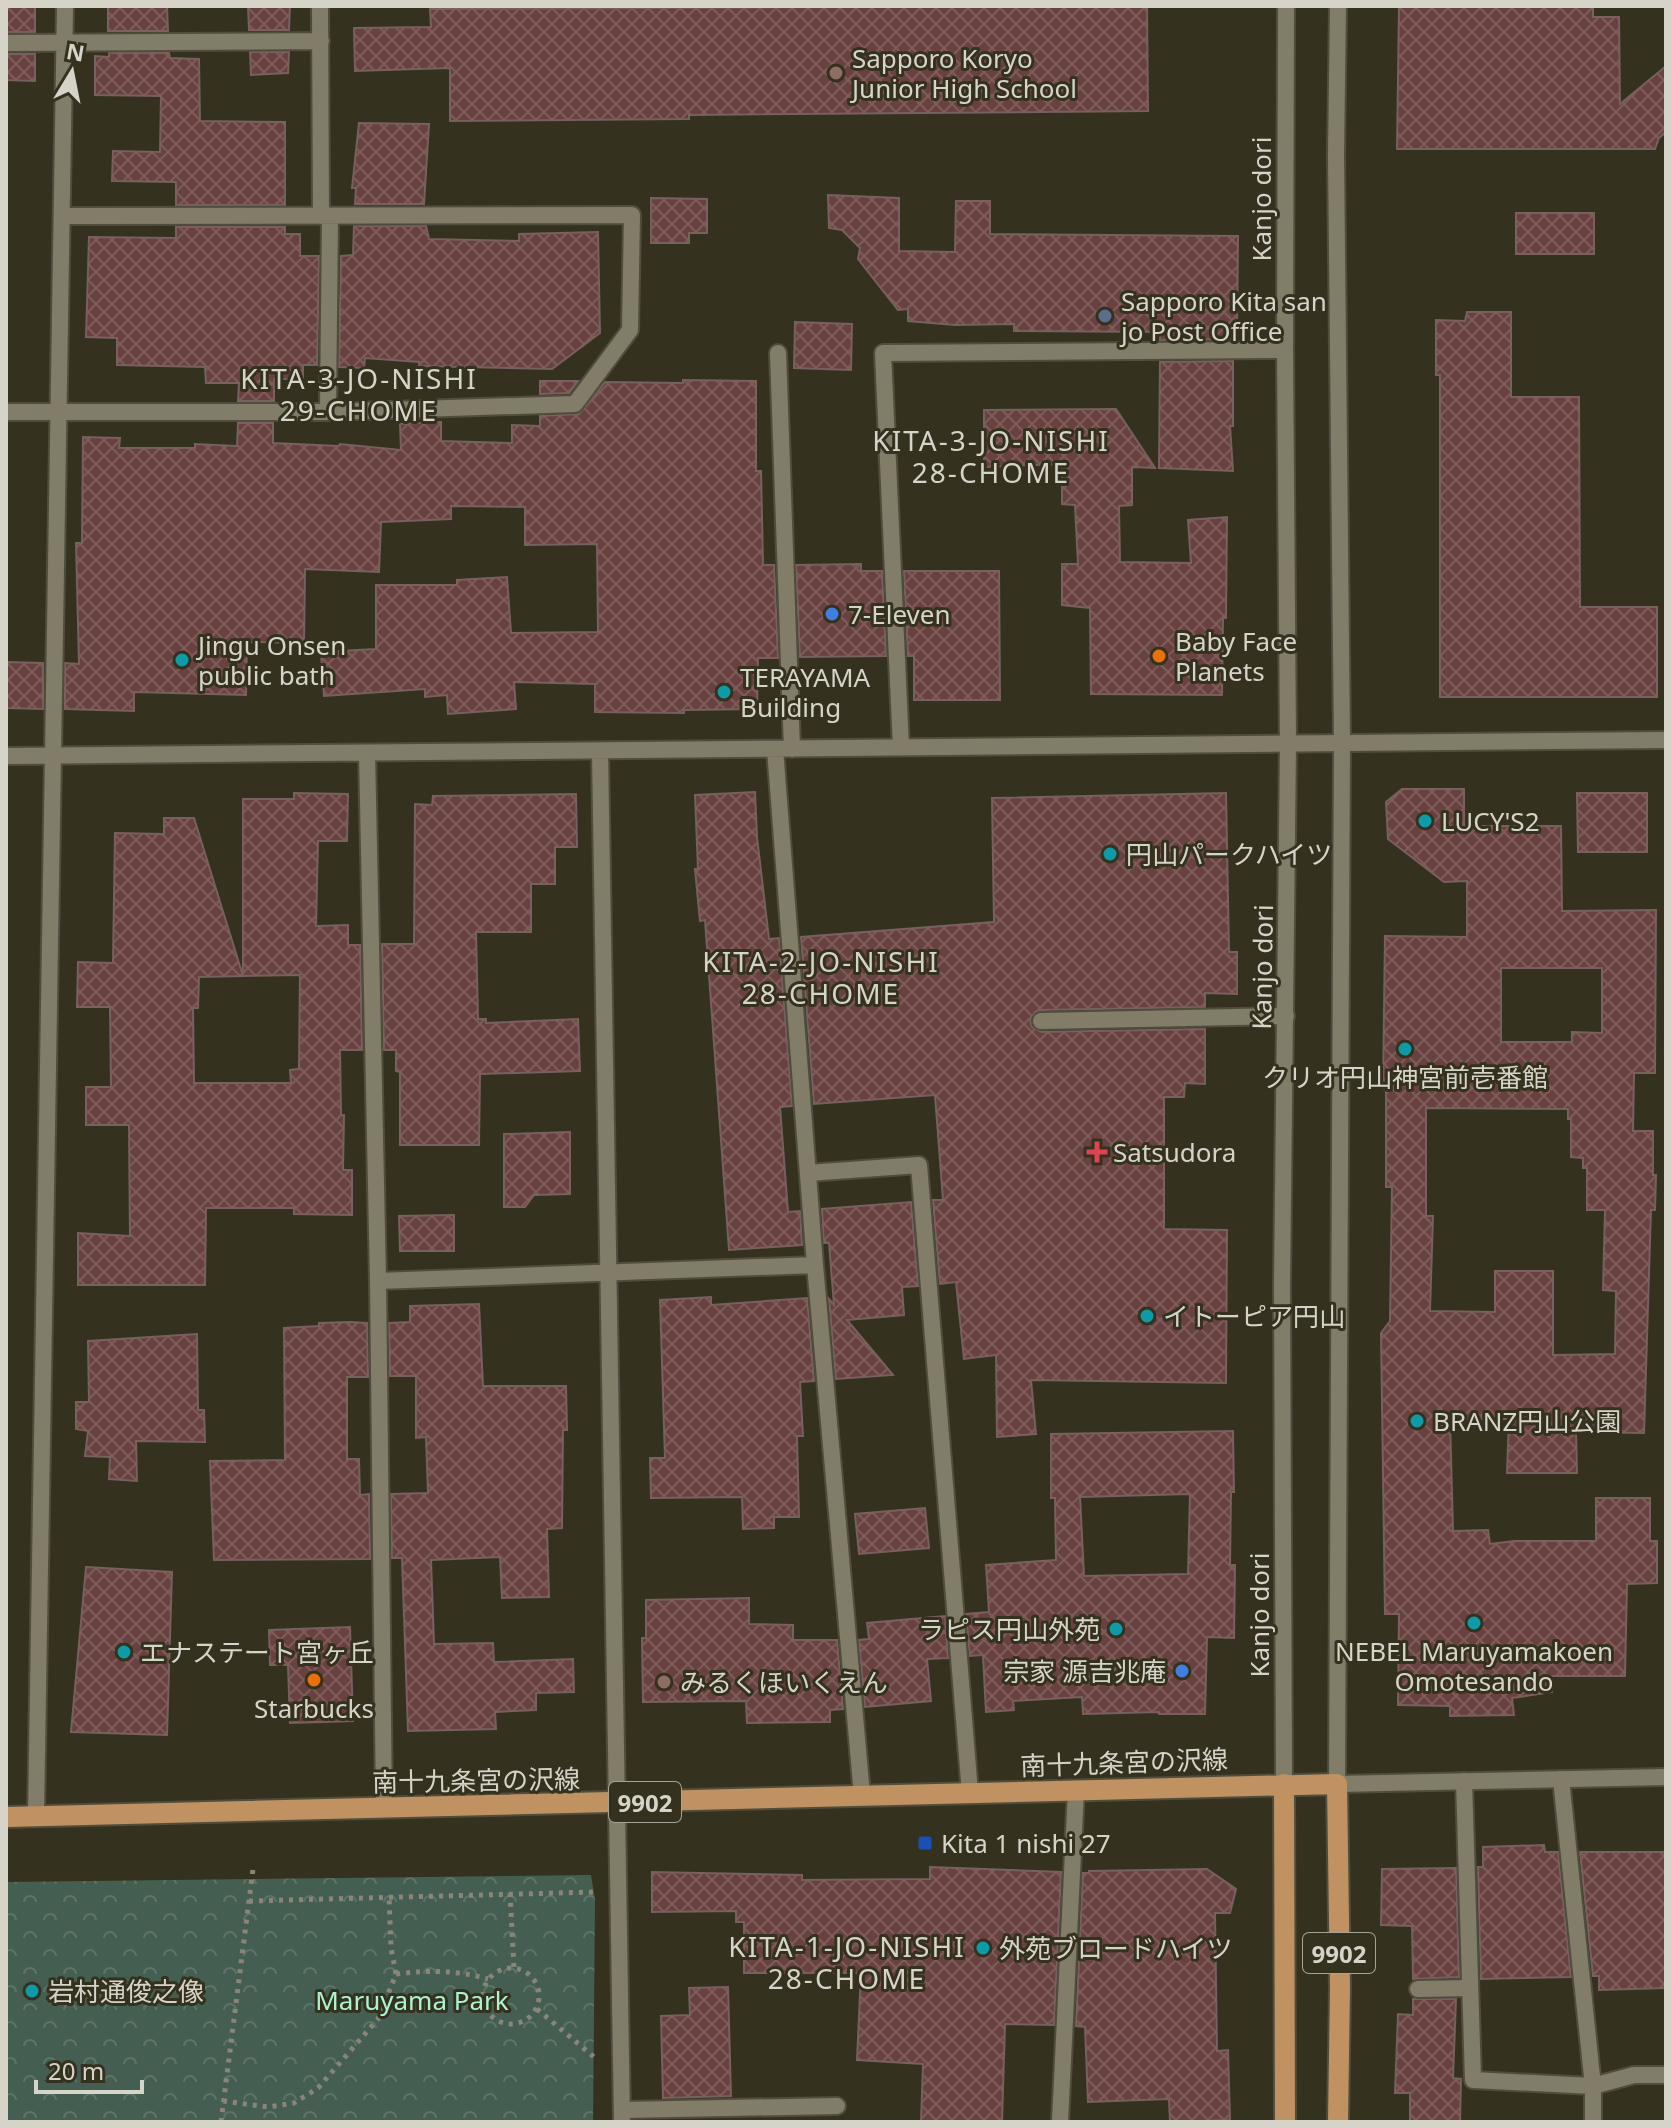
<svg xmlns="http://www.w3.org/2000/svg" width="1672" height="2128" viewBox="0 0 1672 2128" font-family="'Noto Sans','Noto Sans JP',sans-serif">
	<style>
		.park { fill: url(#park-crowns) }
		.building { fill: url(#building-cross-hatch); stroke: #78605f; stroke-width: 2; fill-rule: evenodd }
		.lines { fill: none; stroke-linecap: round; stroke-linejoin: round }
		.service-casing { stroke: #504d3d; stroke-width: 20 }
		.minor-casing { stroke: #504d3d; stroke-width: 20 }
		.tertiary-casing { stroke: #504d3d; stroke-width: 20 }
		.primary-casing { stroke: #504d3d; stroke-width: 24 }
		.path { stroke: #898678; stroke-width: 5; stroke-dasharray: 4 6; stroke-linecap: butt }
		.service { stroke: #817d68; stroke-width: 16 }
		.minor { stroke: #817d68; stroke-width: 16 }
		.tertiary { stroke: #817d68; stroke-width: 16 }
		.primary { stroke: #c09161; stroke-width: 20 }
		.education-dot { fill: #8d6e63; stroke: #35311f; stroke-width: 3 }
		.service-dot { fill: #5c6f8a; stroke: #35311f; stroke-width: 3 }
		.shop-dot { fill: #3f7fe0; stroke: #35311f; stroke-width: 3 }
		.food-dot { fill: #e8710a; stroke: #35311f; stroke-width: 3 }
		.culture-dot { fill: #0f9aa8; stroke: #35311f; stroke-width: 3 }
		.health-dot { fill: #e0444e; stroke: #35311f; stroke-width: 3 }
		.transit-dot { fill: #1a4fb4; stroke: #35311f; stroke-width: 3 }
		.labels { text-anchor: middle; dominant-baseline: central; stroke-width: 6; stroke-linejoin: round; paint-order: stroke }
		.shield { fill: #35311f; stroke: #a6a395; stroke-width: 2 }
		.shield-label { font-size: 24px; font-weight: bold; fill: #d6d4c8 }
		.poi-label { font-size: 26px; fill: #d6d4c8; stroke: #35311f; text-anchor: start }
		.street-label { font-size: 26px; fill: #d6d4c8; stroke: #35311f }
		.park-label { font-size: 26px; fill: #abf3d1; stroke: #35311f }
		.neighbourhood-label { font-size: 28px; letter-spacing: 2px; fill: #d6d4c8; stroke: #35311f }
	</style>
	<defs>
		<pattern id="park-crowns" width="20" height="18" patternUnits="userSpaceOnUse" patternTransform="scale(2)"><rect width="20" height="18" fill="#455e52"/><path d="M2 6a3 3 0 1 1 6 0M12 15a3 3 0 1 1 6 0" fill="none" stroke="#5f7469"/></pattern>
		<pattern id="building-cross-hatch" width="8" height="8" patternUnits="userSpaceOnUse" patternTransform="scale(2)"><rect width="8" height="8" fill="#684140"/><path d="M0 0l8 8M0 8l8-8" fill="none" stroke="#7d5c5a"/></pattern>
	</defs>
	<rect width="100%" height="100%" fill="#35311f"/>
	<path class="park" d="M591,1875L595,1900L593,2122H6V1882Z"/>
	<path class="building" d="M6,6H35V32H6Z
		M108,6H167L168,31H108Z
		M248,6H290L289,30H249Z
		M1147,6L1148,111L689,115V119L450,121V68L355,71L354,28L431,27L430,9Z
		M1399,6H1593V17H1619L1620,104L1666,66V132L1659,138L1655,149H1397Z
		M250,52H289L288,73L251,75Z
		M109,53H169L170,58L199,59L200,121L285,122V205H176V182L112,181L113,151L160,152L161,96L95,95V56L109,57Z
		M6,54H35V81L6,80Z
		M359,123L429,124L424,204H355L356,188H352Z
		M828,195L899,198V251L955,252L956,201H990V234L1238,236L1237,333H1233V339L1160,340V332L1014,331V324L955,325L908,321V309L898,310L858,259L860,248L842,230L829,228Z
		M651,198L707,199V233H689V243H651Z
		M1516,213H1594V254H1516Z
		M354,226H426L429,239L519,241V234L598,232L600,333L552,369L419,366V362L365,358L364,368L339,367L341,256L353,255Z
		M176,227H285V234H300V256H319L317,365H303V379H274V401H238L239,383H206L205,367L117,365V338L86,337L89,237L176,238Z
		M1467,312H1511V397H1579L1580,607H1657V697H1440V375H1436V320L1465,321Z
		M795,322L852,324L851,370L794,368Z
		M1233,361V426H1230L1233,471L1159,468L1160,362Z
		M683,380L756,381V471H761L763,565H774L778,658H758L757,709L684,710V713L595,712V684L514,682L516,709L448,714L447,695L425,697V689L324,696L321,652L376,649V585H457V580L507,577L511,633L598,632L597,544L525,545V507L451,506V519L381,522L379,572L305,569L304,643L247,642L246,695L134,692V711L65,709V663L79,664L76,543H82L83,437L120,438L119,448H195V444L237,446L238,423H273V443L339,446L340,444L401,450L400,424L441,422V441L512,443V425L540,426V416L579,414L605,382L683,383Z
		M540,381H578L569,393L540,394Z
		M1116,409L1155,468L1132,467V505L1119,506L1120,562L1191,563L1188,520L1227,517L1226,618H1223L1222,695L1091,694L1090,608L1062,605V564H1078L1075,505L1062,504V464L984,467V410Z
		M861,564V571H882L886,656L800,657L796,565Z
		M904,571H999L1000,700H914V656H908Z
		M6,662L43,663V709L6,708Z
		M1402,789H1464V826H1561L1562,911L1656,910L1655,1073H1634L1633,1131H1653V1175H1656L1655,1210H1651L1644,1433L1576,1432L1577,1473H1507L1509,1419H1450L1453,1531L1488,1530L1490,1544L1514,1541H1596V1498H1650V1541H1657V1583L1627,1584L1625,1676H1550L1552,1692L1512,1698L1514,1715L1450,1716V1706L1398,1705L1399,1614H1385L1381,1333L1390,1321L1392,1187H1386V1089H1383L1385,936L1467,937V881L1444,882L1388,839L1386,802ZM1501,968H1602V1033L1572,1032V1042H1501ZM1426,1108L1568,1109V1119H1571V1157L1583,1158V1168H1587V1210H1605L1603,1290L1616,1291L1615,1354L1553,1355V1271H1495V1312L1430,1311L1433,1216H1426Z
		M755,792L757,837L769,939L779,938L792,1106L780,1107L788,1212L800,1211L802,1245L729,1250L705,920L700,921L695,869H698L695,795Z
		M294,793L348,794L347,841H318L316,926L348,925V945H360L362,1050H340L341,1115H344L343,1170H352V1215L294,1214V1208H206L205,1285H78V1233L130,1236L129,1125H86V1087H111L110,1007H77L78,962L113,963L115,833L164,834V818H194L243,976L199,977L198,1008H193L194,1083H291L290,1070L299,1069L300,975L243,976V799H294Z
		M1226,793L1229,952H1237V994L1205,993V1007L1041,1010L1035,1012L1030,1020L1032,1027L1041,1032L1205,1029V1084L1185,1083L1184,1097H1164V1229L1227,1230L1226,1383L1031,1380L1036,1434L997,1437L996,1355L964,1359L956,1282L940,1284L933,1200H943L935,1095L814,1104L801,937L994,922L992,798Z
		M1577,793H1647V852H1578Z
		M576,794L577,847H555V884H531V932H476L478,1019H486V1023L578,1019L580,1071L480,1074L479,1145H400V1072L396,1071V1050H384L382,944H414L415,804L432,805L433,796Z
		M570,1132V1194L534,1195L525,1207H504V1134Z
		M911,1202L918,1286L902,1287L904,1315L847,1320L893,1375L836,1379L829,1299L834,1305L829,1243H824L822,1209Z
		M454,1215V1251H400L399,1216Z
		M711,1297V1305L807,1298L814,1381L800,1382L803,1436H797L799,1517H774V1528L743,1529L742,1497L651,1498L650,1458H665L660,1300Z
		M479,1304L483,1386H566L567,1430H563L562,1528L547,1529L549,1597L502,1598L500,1557L431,1560L434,1644L493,1643L494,1662L573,1659L574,1692L536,1693V1710L495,1712L496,1729L408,1731L402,1558H392L391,1494L428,1493L426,1437L416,1438V1376H390L389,1323L410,1322V1306Z
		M350,1322L367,1323L368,1377H347V1459H359L360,1495L369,1494L370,1559L214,1560L210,1461L285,1460L284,1328L319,1326V1323Z
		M197,1334L198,1410H204L205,1442L136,1441L137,1481L109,1479L110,1457L85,1456L88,1431L76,1429V1402H89L88,1341Z
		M1233,1431L1234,1492H1231L1230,1565H1235L1234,1638L1207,1637L1205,1714H1159V1712L1083,1714L1082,1697L1013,1701L1014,1710L986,1712L983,1655L970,1656L966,1614L989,1612L986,1565L1056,1560L1055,1498H1051V1434ZM1190,1494L1188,1574L1084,1576L1080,1497Z
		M925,1508L929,1548L859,1554L855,1514Z
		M86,1567L172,1572L167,1735L71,1732Z
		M749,1598V1624L793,1625V1640H837L843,1709L830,1710V1722L747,1723L746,1701L643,1702L642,1638H646V1600Z
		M945,1616L948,1658L927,1659L931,1701L865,1707L859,1640L869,1639L867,1623Z
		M350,1627L353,1721L290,1723L288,1665H270L269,1630Z
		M1544,1845L1545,1852H1558L1571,1977L1481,1979L1478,1867H1483V1847Z
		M1580,1852H1666V1988L1599,1990V1976H1593Z
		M930,1867L1061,1872L1054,2025L1005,2024L1002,2122H921L923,2064L857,2060L861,1973H744V1922H736V1911L652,1912V1872L802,1875V1880L930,1879Z
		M1456,1868L1459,1977L1413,1979L1412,1926L1381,1925L1382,1869Z
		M1207,1869L1236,1889L1230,1913H1215L1217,2051L1228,2050L1230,2120L1170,2122L1169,2099L1088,2102L1085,2027L1076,2026L1083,1873H1089V1871Z
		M728,1987L731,2096L663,2098L661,2016L690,2015L689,1988Z
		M1413,1999H1456L1453,2078L1461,2079L1460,2122H1410V2093H1395L1398,2014L1413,2015Z"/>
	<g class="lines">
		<defs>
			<path id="service" d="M1041,1021L1286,1016
				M1418,1989L1470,1988
				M622,2110L837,2106"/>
			<path id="minor" d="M320,6L321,216
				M6,43L321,41
				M778,353L792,749
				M6,412H328L575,404L630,330L632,215L62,216
				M328,412L330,216
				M901,747L883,353L1285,350
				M775,749L815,1265L862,1795
				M600,751L622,2122
				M367,753L378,1281L384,1808
				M6,756L1666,740
				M808,1173L919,1165L970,1793
				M378,1281L815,1265
				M1561,1779L1593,2086L1634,2075H1666
				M1464,1781L1473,2080L1593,2086V2122
				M36,1816L65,6
				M1060,2122L1076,1790"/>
			<path id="tertiary" d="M1338,6L1336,154L1342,743L1337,1784L1666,1777
				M1284,1784L1282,1284L1288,744L1285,350L1286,6"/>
			<path id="primary" d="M1284,1784L1285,2122
				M6,1817L1337,1784L1340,1988L1338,2122"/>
		</defs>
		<use href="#service" class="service-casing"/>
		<use href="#minor" class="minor-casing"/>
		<use href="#tertiary" class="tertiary-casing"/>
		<use href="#primary" class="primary-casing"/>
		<path class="path" d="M510,1893L514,1968
			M249,1901L596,1892
			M483 1996a28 28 0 1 1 56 0a28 28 0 1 1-56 0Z
			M396,1974C429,1970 456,1970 488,1979
			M537,2009L594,2057
			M223,2101L268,2107L294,2103L318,2088L378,2019L396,1974L391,1948L389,1896
			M221,2122L253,1869"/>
		<use href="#service" class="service"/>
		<use href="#minor" class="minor"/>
		<use href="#tertiary" class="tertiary"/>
		<use href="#primary" class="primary"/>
	</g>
	<g class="education-dot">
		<circle cx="836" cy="73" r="8"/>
		<circle cx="664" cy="1682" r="8"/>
	</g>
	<circle class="service-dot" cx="1105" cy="316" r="8"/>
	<g class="shop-dot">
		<circle cx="832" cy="614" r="8"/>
		<circle cx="1182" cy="1671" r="8"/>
	</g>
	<g class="food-dot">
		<circle cx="1159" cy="656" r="8"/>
		<circle cx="314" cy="1680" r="8"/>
	</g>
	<g class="culture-dot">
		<circle cx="182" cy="660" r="8"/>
		<circle cx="724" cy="692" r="8"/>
		<circle cx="1425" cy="821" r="8"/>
		<circle cx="1110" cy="854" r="8"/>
		<circle cx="1405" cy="1049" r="8"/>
		<circle cx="1147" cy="1316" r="8"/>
		<circle cx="1417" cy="1421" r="8"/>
		<circle cx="1474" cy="1623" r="8"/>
		<circle cx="1116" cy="1629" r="8"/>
		<circle cx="124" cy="1652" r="8"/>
		<circle cx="983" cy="1948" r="8"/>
		<circle cx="32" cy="1991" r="8"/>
	</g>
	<path class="health-dot" d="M1093 1140h8v8h8v8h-8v8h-8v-8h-8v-8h8z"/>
	<rect class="transit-dot" x="917" y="1835" width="16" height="16" rx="4"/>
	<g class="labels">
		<g class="shield">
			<rect x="609" y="1782" width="72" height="40" rx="6"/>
			<rect x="1303" y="1933" width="72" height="40" rx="6"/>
		</g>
		<g class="shield-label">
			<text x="645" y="1802">9902</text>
			<text x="1339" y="1953">9902</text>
		</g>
		<g class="poi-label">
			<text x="852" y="58">Sapporo Koryo<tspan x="852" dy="30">Junior High School</tspan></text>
			<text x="1121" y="301">Sapporo Kita san<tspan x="1121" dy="30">jo Post Office</tspan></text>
			<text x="848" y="614">7-Eleven</text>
			<text x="1175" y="641">Baby Face<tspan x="1175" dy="30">Planets</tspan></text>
			<text x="198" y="645">Jingu Onsen<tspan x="198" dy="30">public bath</tspan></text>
			<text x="740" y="677">TERAYAMA<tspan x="740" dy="30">Building</tspan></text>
			<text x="1441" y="821">LUCY'S2</text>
			<text x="1126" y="854">円山パークハイツ</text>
			<text x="1405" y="1077" text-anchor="middle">クリオ円山神宮前壱番館</text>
			<text x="1113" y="1152">Satsudora</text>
			<text x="1163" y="1316">イトーピア円山</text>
			<text x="1433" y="1421">BRANZ円山公園</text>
			<text x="1100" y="1629" text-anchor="end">ラピス円山外苑</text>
			<text x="1474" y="1651" text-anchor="middle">NEBEL Maruyamakoen<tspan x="1474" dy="30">Omotesando</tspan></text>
			<text x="140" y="1652">エナステート宮ヶ丘</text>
			<text x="1166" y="1671" text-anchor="end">宗家 源吉兆庵</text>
			<text x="680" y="1682">みるくほいくえん</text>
			<text x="314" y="1708" text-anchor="middle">Starbucks</text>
			<text x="941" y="1843">Kita 1 nishi 27</text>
			<text x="999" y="1948">外苑ブロードハイツ</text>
			<text x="48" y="1991">岩村通俊之像</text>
		</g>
		<g class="street-label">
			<text transform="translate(1261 199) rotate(-90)">Kanjo dori</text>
			<text transform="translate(1262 967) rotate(-89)">Kanjo dori</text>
			<text transform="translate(1259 1615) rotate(-90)">Kanjo dori</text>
			<text transform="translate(1124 1762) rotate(-2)">南十九条宮の沢線</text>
			<text transform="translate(476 1780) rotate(-1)">南十九条宮の沢線</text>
		</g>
		<g class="park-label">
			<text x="412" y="2000">Maruyama Park</text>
		</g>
		<g class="neighbourhood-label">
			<text x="359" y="378">KITA-3-JO-NISHI<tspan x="359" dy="32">29-CHOME</tspan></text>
			<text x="991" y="440">KITA-3-JO-NISHI<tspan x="991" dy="32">28-CHOME</tspan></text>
			<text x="821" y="961">KITA-2-JO-NISHI<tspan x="821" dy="32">28-CHOME</tspan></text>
			<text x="847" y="1946">KITA-1-JO-NISHI<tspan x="847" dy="32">28-CHOME</tspan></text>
		</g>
	</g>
	<rect width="1672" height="2128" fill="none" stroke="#d6d4c8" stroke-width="16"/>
	<g transform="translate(72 72) rotate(10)" stroke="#35311f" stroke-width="6" paint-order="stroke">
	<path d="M0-6L14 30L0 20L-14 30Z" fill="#d6d4c8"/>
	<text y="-12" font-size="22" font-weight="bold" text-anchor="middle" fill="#d6d4c8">N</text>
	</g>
	<path d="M36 2080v12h106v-12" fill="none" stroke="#d6d4c8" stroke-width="4"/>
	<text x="48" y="2080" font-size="24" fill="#d6d4c8" stroke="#35311f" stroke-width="6" paint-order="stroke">20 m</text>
</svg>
